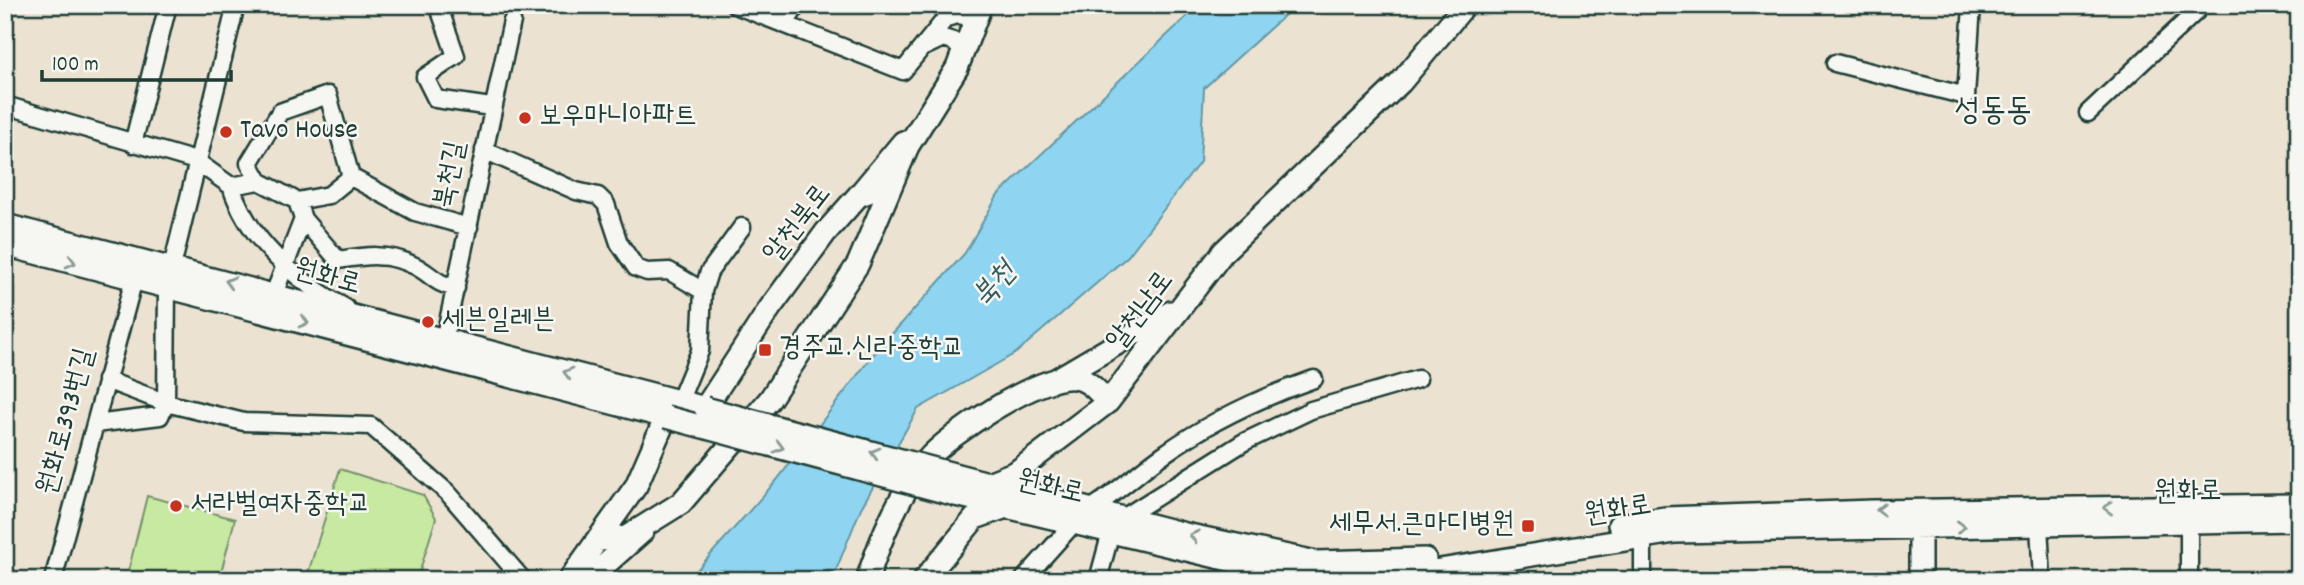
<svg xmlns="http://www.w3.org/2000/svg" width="2304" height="585" viewBox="0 0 2304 585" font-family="Dekko,'Poor Story',sans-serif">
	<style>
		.green { fill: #c8e9a2; stroke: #74936b; stroke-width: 2 }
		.water { fill: #8fd5f1; stroke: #6298a5; stroke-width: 2 }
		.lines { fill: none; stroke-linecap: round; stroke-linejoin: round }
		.street-tunnel { stroke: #c3c1b2; stroke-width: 16; stroke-dasharray: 16 8; stroke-linecap: butt }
		.street-casing { stroke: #1f3d34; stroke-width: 21 }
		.secondary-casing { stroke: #1f3d34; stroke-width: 26 }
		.street { stroke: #f6f6f2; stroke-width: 16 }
		.secondary { stroke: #f6f6f2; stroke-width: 21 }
		.secondary-bridge-casing { stroke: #1f3d34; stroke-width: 26; stroke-linecap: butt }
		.secondary-bridge { stroke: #f6f6f2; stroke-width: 21 }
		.oneway { stroke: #8a9a93 }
		.poi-dot { fill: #c8321e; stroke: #f6f6f2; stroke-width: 2.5 }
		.labels { text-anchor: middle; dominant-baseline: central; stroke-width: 5; stroke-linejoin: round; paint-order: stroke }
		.poi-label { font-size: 28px; fill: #1f3d34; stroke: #f6f6f2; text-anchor: start }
		.street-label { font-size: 28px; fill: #1f3d34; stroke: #f6f6f2 }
		.water-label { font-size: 30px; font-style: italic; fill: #355b5a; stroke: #f6f6f2 }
		.quarter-label { font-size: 32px; fill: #1f3d34; stroke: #f6f6f2 }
	</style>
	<rect width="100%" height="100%" fill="#ece2d2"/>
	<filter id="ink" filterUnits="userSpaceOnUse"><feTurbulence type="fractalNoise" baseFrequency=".0143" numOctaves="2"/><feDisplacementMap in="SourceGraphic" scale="14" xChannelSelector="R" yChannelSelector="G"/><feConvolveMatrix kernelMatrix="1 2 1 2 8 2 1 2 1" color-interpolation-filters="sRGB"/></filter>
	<g filter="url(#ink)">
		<path class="green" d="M340,469L423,495L436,518L417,580H306Z
			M147,496L235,519L219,580H126Z"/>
		<path class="water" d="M1199,5H1296L1204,88L1200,162L1128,256L1016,353L918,409L861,508L832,580H688L777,480L873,355L965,253L998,195Z"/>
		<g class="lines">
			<path class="street-tunnel" d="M512,21L518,5"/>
			<defs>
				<path id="street" d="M438,5L456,56L425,77L436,99L491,107
					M735,5L903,71L946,18L958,15L977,18
					M785,24L797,5
					M924,47L943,38L953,41L964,52
					M1835,63L1966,96L1972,5
					M5,105L196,161L231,186
					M2088,113L2203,5
					M133,144L168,5
					M484,150L576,191L598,196L606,204L619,243L636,268L647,272L669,271L703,291
					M259,181L249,163L280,112L328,95L351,177
					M231,186C249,241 295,280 346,308
					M231,186L259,181L297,201L303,219L274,294
					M297,201L329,195L351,177L415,212L469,227
					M303,219L338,260C364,256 388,252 413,265C431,273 434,284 456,288
					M172,267L236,5
					M442,350L512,21
					M106,380L166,403L244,422L371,426L448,493L523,580
					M679,402L700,351L703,291L709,272L742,227
					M95,424L160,416L166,403L167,286
					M1090,509C1117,493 1138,472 1164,454C1209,422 1262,397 1314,379
					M1123,518L1244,442L1311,410L1418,379
					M2039,525L2042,580
					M53,580L134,279
					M1023,580L1074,523
					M1098,580L1111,532
					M1643,580V535
					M2189,580V522"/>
				<path id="secondary" d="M858,196L903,142
					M5,225L705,408L770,308L826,232L858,196L874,190L888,191
					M5,245L666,417L636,486L569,580
					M1057,379L1171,312
					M965,477L1185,534L1316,562L1425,559
					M988,483L1016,472L1108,402L1224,251L1401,82L1465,5
					M956,495L1242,563L1284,571L1358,578L1415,574L1675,532L2299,520
					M1619,525L1665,518L1873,511L2299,505
					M596,541L628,536L681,503L770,399L858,264L908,146L957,68L981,5
					M588,580L643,531
					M867,580C881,538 898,495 927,460C949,434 1040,374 1074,378C1089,379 1099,393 1108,402
					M924,580L975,518L1006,507
					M1920,580V528"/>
			</defs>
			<use href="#street" class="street-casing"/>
			<use href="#secondary" class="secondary-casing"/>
			<use href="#street" class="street"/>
			<use href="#secondary" class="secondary"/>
			<defs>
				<path id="secondary-bridge" d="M705,408L965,477
					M666,417L956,495"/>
			</defs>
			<use href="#secondary-bridge" class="secondary-bridge-casing"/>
			<use href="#secondary-bridge" class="secondary-bridge"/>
		</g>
		<defs><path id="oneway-chevron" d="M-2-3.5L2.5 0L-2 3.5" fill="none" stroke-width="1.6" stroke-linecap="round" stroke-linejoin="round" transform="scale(1.75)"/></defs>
		<g class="oneway">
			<use href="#oneway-chevron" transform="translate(71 262) rotate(15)"/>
			<use href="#oneway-chevron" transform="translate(230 282) rotate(-165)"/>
			<use href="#oneway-chevron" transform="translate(304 322) rotate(15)"/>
			<use href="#oneway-chevron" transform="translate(568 373) rotate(-165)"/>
			<use href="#oneway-chevron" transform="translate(779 447) rotate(15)"/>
			<use href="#oneway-chevron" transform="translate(875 453) rotate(-165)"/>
			<use href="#oneway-chevron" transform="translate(2108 508) rotate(-180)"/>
			<use href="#oneway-chevron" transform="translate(1881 510) rotate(179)"/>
			<use href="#oneway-chevron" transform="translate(1961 527) rotate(-1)"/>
			<use href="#oneway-chevron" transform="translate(1194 536) rotate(-166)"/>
		</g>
	</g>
	<g class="poi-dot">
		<circle cx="525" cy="118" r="7"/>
		<circle cx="226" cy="132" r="7"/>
		<circle cx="428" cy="322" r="7"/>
		<rect x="758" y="343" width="14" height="14" rx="3.5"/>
		<circle cx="176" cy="506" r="7"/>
		<rect x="1521" y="519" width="14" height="14" rx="3.5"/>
	</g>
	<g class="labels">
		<g class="poi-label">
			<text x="539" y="118">보우마니아파트</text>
			<text x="240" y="132">Tavo House</text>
			<text x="442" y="322">세븐일레븐</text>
			<text x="779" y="350">경주교.신라중학교</text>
			<text x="190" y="506">서라벌여자중학교</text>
			<text x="1514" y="526" text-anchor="end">세무서.큰마디병원</text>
		</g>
		<g class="street-label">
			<text transform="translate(452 175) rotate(-79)">북천길</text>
			<text transform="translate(799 225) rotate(-52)">알천북로</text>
			<text transform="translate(327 279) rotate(15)">원화로</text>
			<text transform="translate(1142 312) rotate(-53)">알천남로</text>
			<text transform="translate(68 422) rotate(-75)">원화로393번길</text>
			<text transform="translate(1050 489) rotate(13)">원화로</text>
			<text transform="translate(2188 494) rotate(-1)">원화로</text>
			<text transform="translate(1618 512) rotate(-9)">원화로</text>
		</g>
		<g class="water-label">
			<text transform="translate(996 286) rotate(-48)">북천</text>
		</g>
		<g class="quarter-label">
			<text x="1993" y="113">성동동</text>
		</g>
	</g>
	<rect width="2304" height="585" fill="none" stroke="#f6f6f2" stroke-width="28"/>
	<rect x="14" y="14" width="2276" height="557" fill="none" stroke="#1f3d34" stroke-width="2.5" filter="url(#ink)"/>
	<path d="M42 70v10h189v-10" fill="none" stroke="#1f3d34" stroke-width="3.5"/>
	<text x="52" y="70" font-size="21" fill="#1f3d34" stroke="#f6f6f2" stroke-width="5" paint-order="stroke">100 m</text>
</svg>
